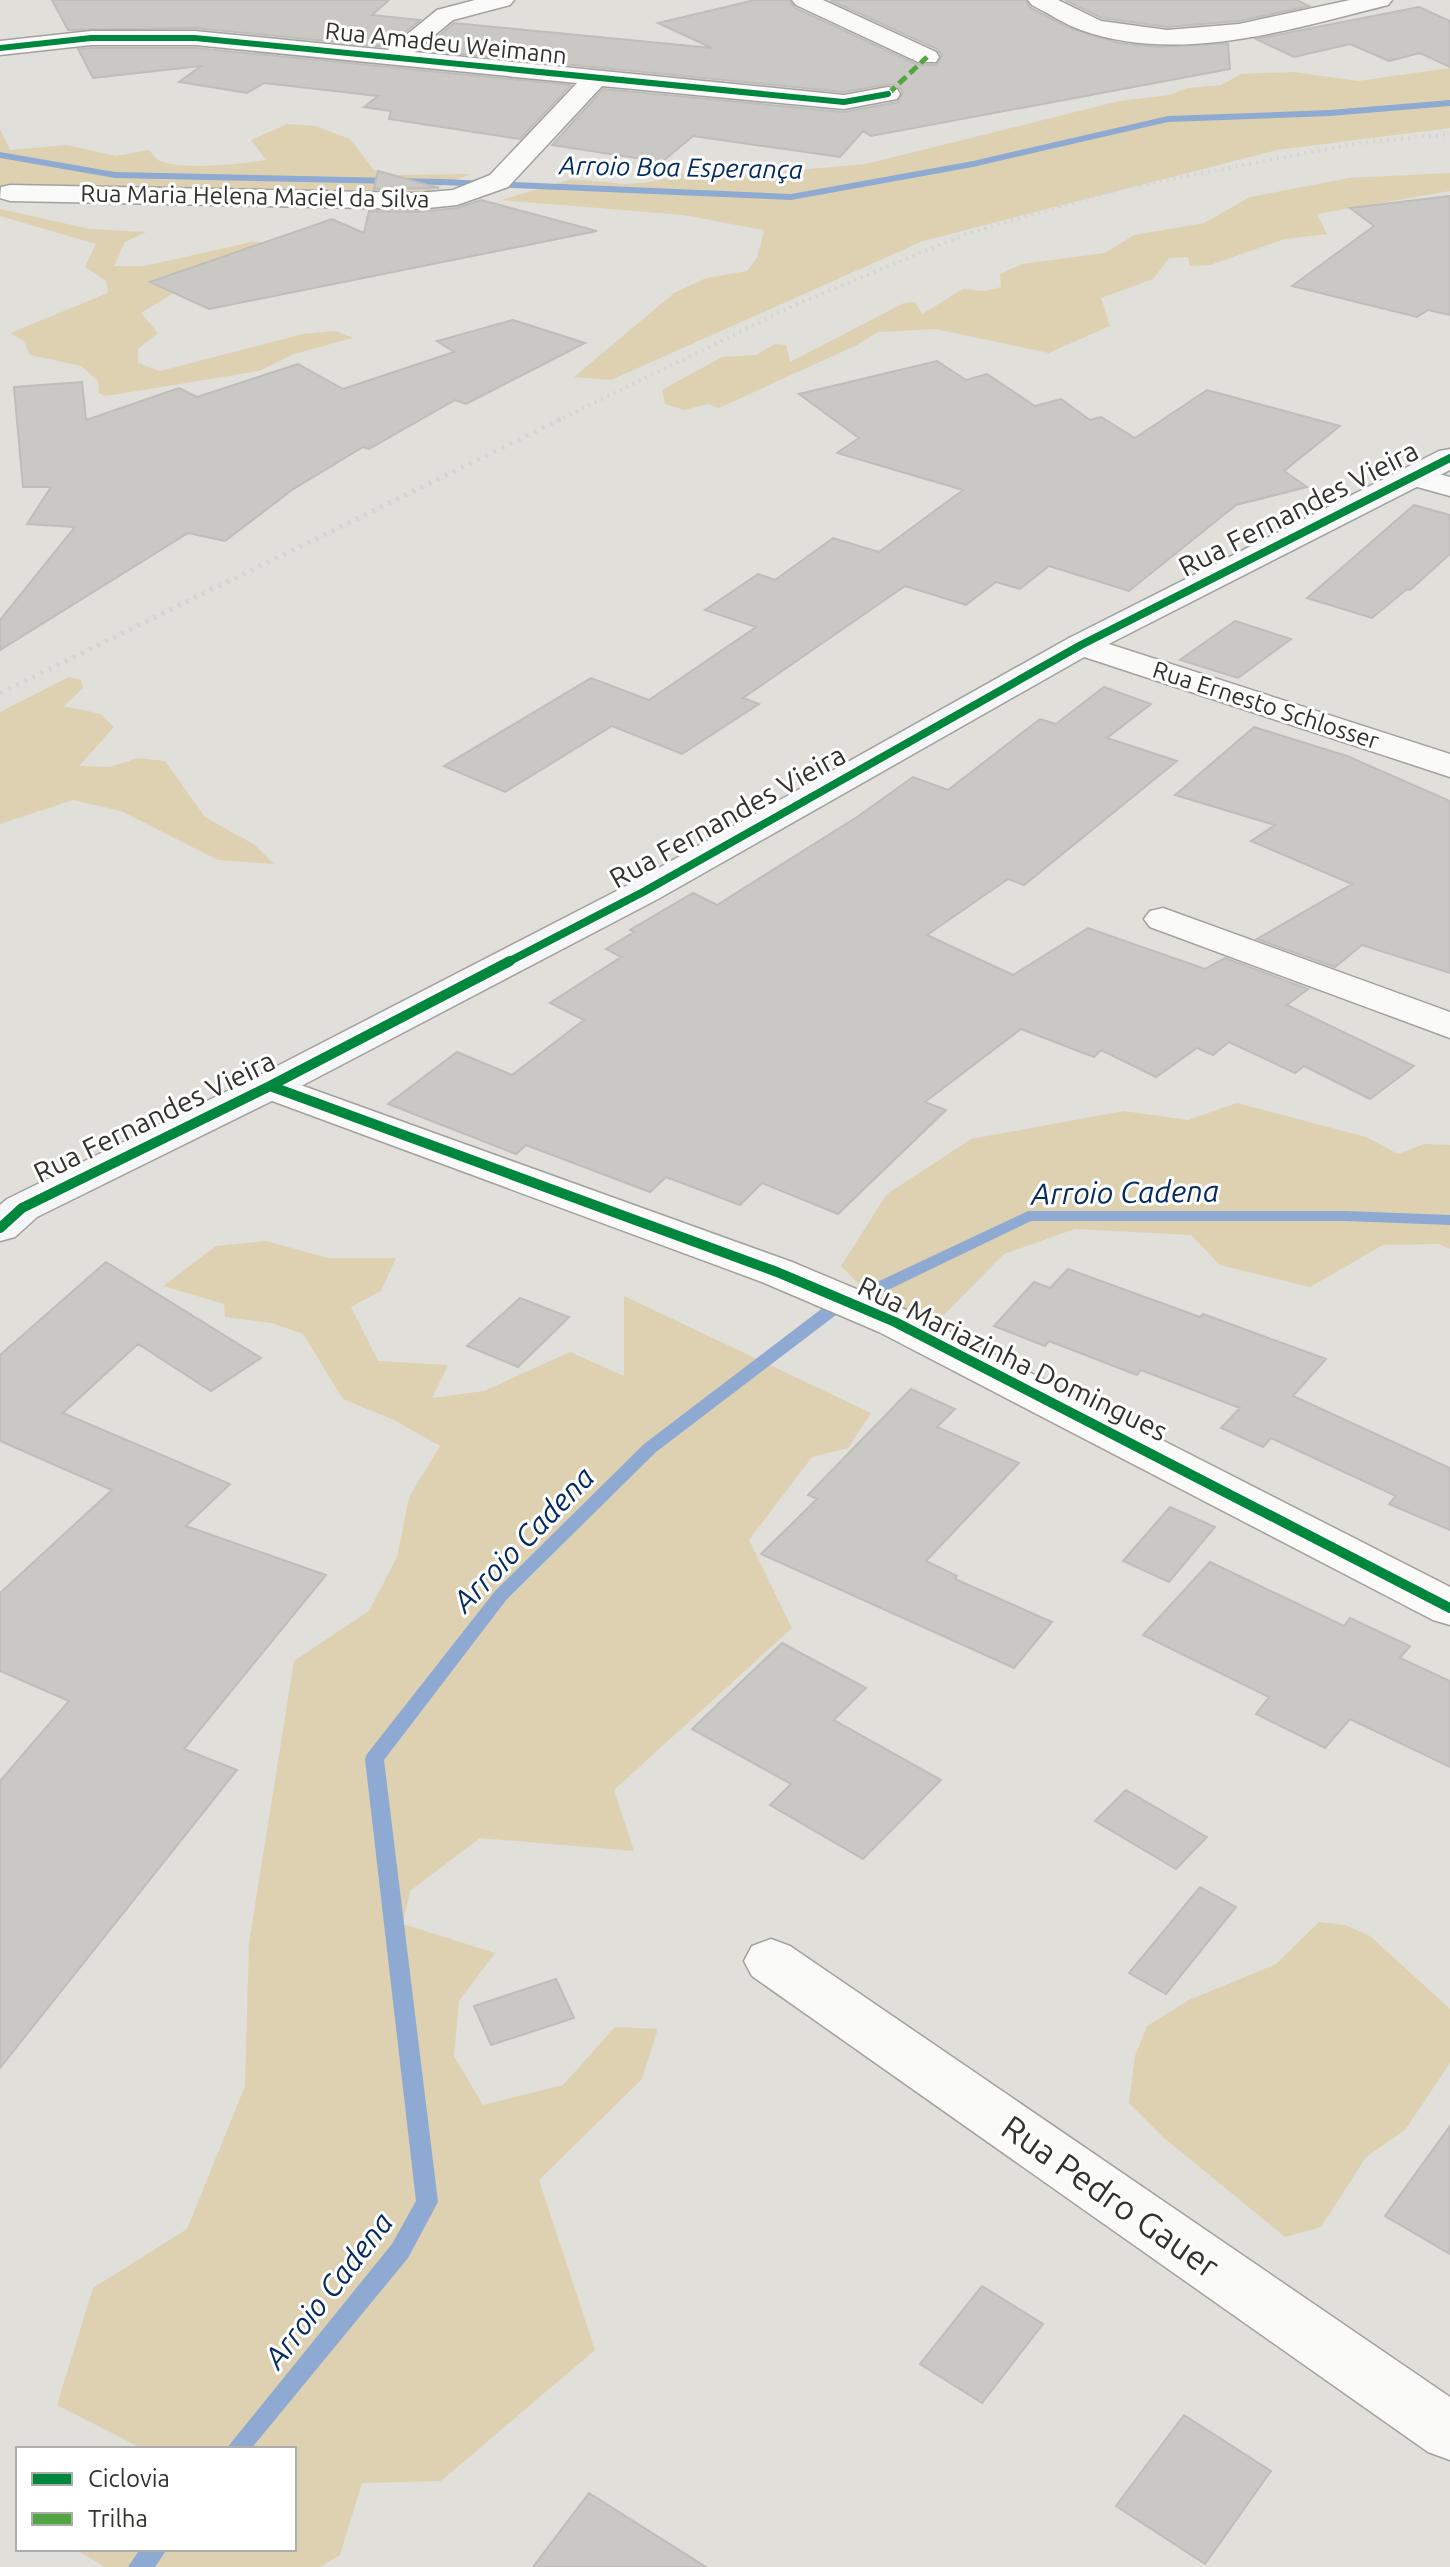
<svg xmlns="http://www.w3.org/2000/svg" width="1450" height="2567" viewBox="0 0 1450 2567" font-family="Ubuntu,sans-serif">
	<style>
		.green { fill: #ddd1b1 }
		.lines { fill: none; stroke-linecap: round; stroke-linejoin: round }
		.stream { fill: #8eaad2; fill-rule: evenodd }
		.building { fill: #cac8c5; stroke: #bfbdba; stroke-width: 2 }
		.street-casing { stroke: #a2a19d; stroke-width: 3 }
		.secondary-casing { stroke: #a2a19d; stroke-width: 3 }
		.street { fill: #fafaf9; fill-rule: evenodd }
		.secondary { fill: #f5f6f7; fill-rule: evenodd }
		.rail-far1 { stroke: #d5d4d2; stroke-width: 4; stroke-dasharray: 2 5; stroke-linecap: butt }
		.rail { stroke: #d5d4d2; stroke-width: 5; stroke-dasharray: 3 6; stroke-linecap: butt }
		.quiet { stroke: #52a543; stroke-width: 5; stroke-dasharray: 10 5; stroke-linecap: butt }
		.cycleway-far2-casing { stroke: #fff; stroke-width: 9 }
		.cycleway-far1-casing { stroke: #fff; stroke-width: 12 }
		.cycleway-casing { stroke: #fff; stroke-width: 15 }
		.cycleway-far2 { stroke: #00873e; stroke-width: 6 }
		.cycleway-far1 { stroke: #00873e; stroke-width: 8 }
		.cycleway { stroke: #00873e; stroke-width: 10 }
		.labels { text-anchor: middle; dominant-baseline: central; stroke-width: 6; stroke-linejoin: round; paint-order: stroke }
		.far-street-label { font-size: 24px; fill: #33322e; stroke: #fff }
		.far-water-label { font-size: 26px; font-style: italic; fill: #042c61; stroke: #fff }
		.street-label { font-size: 28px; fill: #33322e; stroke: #fff }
		.water-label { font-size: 30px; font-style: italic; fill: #042c61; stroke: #fff }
		.near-street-label { font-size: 34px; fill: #33322e; stroke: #fff }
	</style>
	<rect width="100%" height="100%" fill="#e0dfda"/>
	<path class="green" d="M1450,68V128L1277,150L923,241L611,380L574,377L674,293L706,278L747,271L757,258L764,230L683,215L501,200L572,179L625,184L651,182L720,164L773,172L866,164L1119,101L1170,95L1187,88L1221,85L1241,74L1294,72L1358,81Z
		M287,124L315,126L350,139L374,170L396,175L471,174L428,191L0,187V129L10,150L67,145L116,156L149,150C152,153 154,157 158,160C177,171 244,164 266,160L251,140Z
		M1450,173V191L1317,214L1327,234L1285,239L1210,265L1190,266L1188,257L1169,258L1153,279L1101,298L1110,326L1049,353L935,329L878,332L857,345L719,408L708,404L684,410L665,404L662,390L722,357L756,355L775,344L786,345L790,362L904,303L915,302L922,314L963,289L985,291L1001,287L1000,274L1022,264L1105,253L1134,235L1204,223L1250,197L1349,178Z
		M0,209L90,229L146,232L125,242L114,266H144L252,242L311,243L170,295L141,313L158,333L138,349V363L160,371L303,334L335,331L353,338L294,354L259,371L106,396L99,393L98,381L81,366L30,355L24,341L10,333L108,293L106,281L85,267L96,244L0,216Z
		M69,677L81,680L83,688L64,706L101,714L114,727L79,766L110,767L138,758L165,761L205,817L255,845L274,864L218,860L121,811L73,800L0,824V712Z
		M1237,1103L1366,1137L1398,1154L1424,1144L1450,1145V1249L1438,1244L1383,1245L1310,1287L1220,1265L1191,1235L1075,1229L1004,1254L944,1315L930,1319L879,1305L841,1266L887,1194L971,1139L1124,1111L1188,1120Z
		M266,1241L328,1258H396L381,1291L351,1307L378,1361L448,1365L432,1398L484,1391L570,1352L624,1376V1296L871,1413L848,1448L812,1457L749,1540L792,1628L614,1790L634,1851L480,1838L410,1891L403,1924L495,1953L459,2001L454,2056L483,2105L563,2085L615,2027L658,2029L642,2079L539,2180L595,2350L441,2481L362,2483L340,2555L320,2567H105L75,2549H294V2449H143L57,2405L93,2288L187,2229L245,2086L249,1943L294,1661L369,1611L397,1557L409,1497L440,1446L394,1420L343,1399L303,1334L272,1323L225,1317L224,1304L163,1286L216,1246Z
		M1319,1922L1345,1925L1370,1936L1450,2009V2063L1405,2130L1366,2157L1321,2227L1285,2237L1164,2138L1129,2103L1135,2056L1147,2026L1189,2000L1276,1964Z"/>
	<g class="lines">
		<path class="stream" d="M1450,100V106L1330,116L1168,122L973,167L791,200L442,185L115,178L0,158V152L115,172L442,179L791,194L973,161L1168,116L1330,110Z
			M1028,1211H1346L1450,1215V1225L1346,1221H1031L836,1315L656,1452L507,1599L384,1760L438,2202L408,2258L251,2449H226L392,2244L416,2201L365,1759L367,1754L495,1591L644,1444L824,1307Z
			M140,2549H167L155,2567H128Z"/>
	</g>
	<path class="building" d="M52,0H389L372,15L420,20L387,47L195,28L68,30Z
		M755,0H789L795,8L918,65H936L942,55L937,49L830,0H1025L1031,8L1067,27L1118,43L1157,47L1228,43L1230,69L871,136L863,131L840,157L693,136L662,162L552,145L603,89L844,112L898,102L903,92L898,86L889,84L844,92L422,50L454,23L712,48L658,23Z
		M1065,0H1297L1309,6L1239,21L1167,27L1102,18Z
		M1419,7L1450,21V67L1420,53L1389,61L1350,44L1294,57L1256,39Z
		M91,48H195L571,85L520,139L389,119L391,111L364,107L378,96L264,83L247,93L179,82L201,66L93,78L78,49Z
		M378,171L439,188L374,189Z
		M1450,196V315L1428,310L1417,317L1292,286L1374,226L1350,208Z
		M481,200L597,231L209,309L150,282L332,219L364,233L369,211L418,212L457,208Z
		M513,320L585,343L466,404L455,400L369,449L363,447L292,490L225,541L188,533L0,650V620L75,527L27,524L51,487H23L14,387L82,382L86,420L179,388L197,397L298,364L343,389L454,352L437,341Z
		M937,361L966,380L987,374L1035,406L1061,399L1090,420L1101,417L1135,438L1207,390L1340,426L1284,471L1307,487L1236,505L1129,591L1049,566L1020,589L996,582L966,605L905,586L743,698L759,704L682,754L612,726L505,792L444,766L591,678L649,700L756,627L705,610L758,574L775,580L833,538L879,552L963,490L837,453L859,438L799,394Z
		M1414,505L1450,515V554L1410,590L1407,589L1372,618L1307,598Z
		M1235,621L1291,639L1238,678L1180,660Z
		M1104,687L1151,704L1107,738L1177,761L1024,885L1008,879L927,935L1013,975L1088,928L1205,969L1225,958L1308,989L1287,1005L1414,1066L1370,1099L1304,1066L1295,1073L1229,1042L1213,1055L1197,1048L1156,1077L1101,1050L1094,1057L1021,1029L925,1102L946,1110L838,1214L762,1183L740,1205L666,1177L650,1192L526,1145L516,1154L388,1104L457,1052L512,1075L584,1020L550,1003L621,957L606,949L634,932L630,930L693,893L717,905L857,817L913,777L948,790L1040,719L1056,724Z
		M1254,727L1347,756L1450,801V973L1362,945L1335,967L1257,939L1352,884L1251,841L1275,825L1175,795Z
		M106,1262L261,1358L211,1391L138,1344L63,1413L230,1484L186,1526L326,1575L184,1749L237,1770L0,2068V1781L69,1701L0,1671V1593L112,1490L0,1441V1355Z
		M1068,1269L1200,1317L1203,1314L1326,1359L1293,1396L1450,1468V1530L1389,1504L1396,1496L1271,1438L1263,1447L1221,1428L1240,1408L1141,1370L1137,1375L1049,1341L1045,1346L994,1326L1034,1282L1050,1288Z
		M520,1298L569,1317L518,1367L467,1346Z
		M911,1389L955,1409L937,1427L1019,1463L926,1561L957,1576L955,1579L1052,1622L1014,1668L761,1554L817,1499L808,1495Z
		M1170,1507L1215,1527L1169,1582L1123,1561Z
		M1210,1562L1344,1626L1350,1618L1410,1646L1400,1658L1450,1681V1767L1350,1719L1325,1748L1256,1714L1269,1697L1143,1635Z
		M782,1643L866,1688L834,1720L941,1780L863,1859L770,1805L791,1784L692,1729Z
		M1126,1790L1198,1832L1207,1837L1176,1869L1095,1821Z
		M1200,1887L1236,1907L1166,1994L1129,1973Z
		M556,1979L574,2018L491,2045L474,2006Z
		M1450,2126V2254L1385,2216Z
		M982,2286L1043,2324L982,2403L920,2364Z
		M1184,2415L1271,2471L1205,2564L1116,2506Z
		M589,2493L706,2567H533Z"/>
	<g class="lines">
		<defs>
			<path id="street" d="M475,0H514L510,5L453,20L414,52L844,95L888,87L897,89L900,94L897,99L844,109L602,86L508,187L457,205L418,209L10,201L0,198L1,187L10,185L418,193L453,190L490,175L577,83L195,45H91L0,55V41L91,31H195L388,50L437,10Z
				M792,0H823L936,52L939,57L936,62H918L796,5Z
				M1028,0H1058L1101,21L1167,30L1239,24L1350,0H1392L1388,5C1291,29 1180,65 1081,30C1064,24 1048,13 1032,5Z
				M1414,467L1450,477V496L1403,483L1399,476L1403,469Z
				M1081,635L1450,754V777L1069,652L1064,645L1069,638Z
				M1163,908L1450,1012V1038L1150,927L1144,919L1150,911Z
				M270,1074L792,1262L911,1312L1450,1587V1625L1433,1620L879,1332L762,1282L256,1095L250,1086L256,1077Z
				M771,1939L790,1946L1450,2397V2460L1428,2452L752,1976L744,1961L752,1946Z"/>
			<path id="secondary" d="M1450,449V470L1093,652L658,899L284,1095L37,1217L15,1237L0,1241V1205L7,1199L256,1077L632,883L1069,638L1439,451Z"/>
		</defs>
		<use href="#street" class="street-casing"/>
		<use href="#secondary" class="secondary-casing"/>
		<use href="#street" class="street"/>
		<use href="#secondary" class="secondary"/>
		<path class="rail-far1" d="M557,421L797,304L966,234L1123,188L1359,143L1450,134"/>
		<path class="rail" d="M0,693L561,419"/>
		<path class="quiet" d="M888,94L927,57"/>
		<defs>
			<path id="cycleway-far2" d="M0,48L91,38H195L844,102L888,94"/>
			<path id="cycleway-far1" d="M506,963L645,891L1081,645L1450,458"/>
			<path id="cycleway" d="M270,1086L777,1272L895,1322L1450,1608
				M0,1228L22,1208L270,1086L510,961"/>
		</defs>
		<use href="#cycleway-far2" class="cycleway-far2-casing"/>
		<use href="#cycleway-far1" class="cycleway-far1-casing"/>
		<use href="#cycleway" class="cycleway-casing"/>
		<use href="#cycleway-far2" class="cycleway-far2"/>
		<use href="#cycleway-far1" class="cycleway-far1"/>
		<use href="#cycleway" class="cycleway"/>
	</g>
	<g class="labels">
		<g class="far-street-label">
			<text transform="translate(446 43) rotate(6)">Rua Amadeu Weimann</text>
			<text transform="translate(255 196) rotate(1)">Rua Maria Helena Maciel da Silva</text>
			<text transform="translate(1266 705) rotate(18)">Rua Ernesto Schlosser</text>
		</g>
		<g class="far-water-label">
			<text transform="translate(681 167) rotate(1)">Arroio Boa Esperança</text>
		</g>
		<g class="street-label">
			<text transform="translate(1298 508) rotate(-27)">Rua Fernandes Vieira</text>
			<text transform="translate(727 816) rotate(-29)">Rua Fernandes Vieira</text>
			<text transform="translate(154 1116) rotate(-26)">Rua Fernandes Vieira</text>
			<text transform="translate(1013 1358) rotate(26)">Rua Mariazinha Domingues</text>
		</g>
		<g class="water-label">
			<text transform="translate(1125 1192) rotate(-1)">Arroio Cadena</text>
			<text transform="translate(523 1539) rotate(-46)">Arroio Cadena</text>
			<text transform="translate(328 2290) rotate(-52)">Arroio Cadena</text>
		</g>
		<g class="near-street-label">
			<text transform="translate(1111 2196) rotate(35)">Rua Pedro Gauer</text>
		</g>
	</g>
	<rect x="16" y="2447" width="280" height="104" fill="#ffffff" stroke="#adadab" stroke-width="2"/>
	<rect x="32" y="2473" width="40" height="12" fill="#00873e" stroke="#adadab" stroke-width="2"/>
	<text x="88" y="2487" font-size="24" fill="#33322e">Ciclovia</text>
	<rect x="32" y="2513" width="40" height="12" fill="#52a543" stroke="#adadab" stroke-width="2"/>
	<text x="88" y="2527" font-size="24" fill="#33322e">Trilha</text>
</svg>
